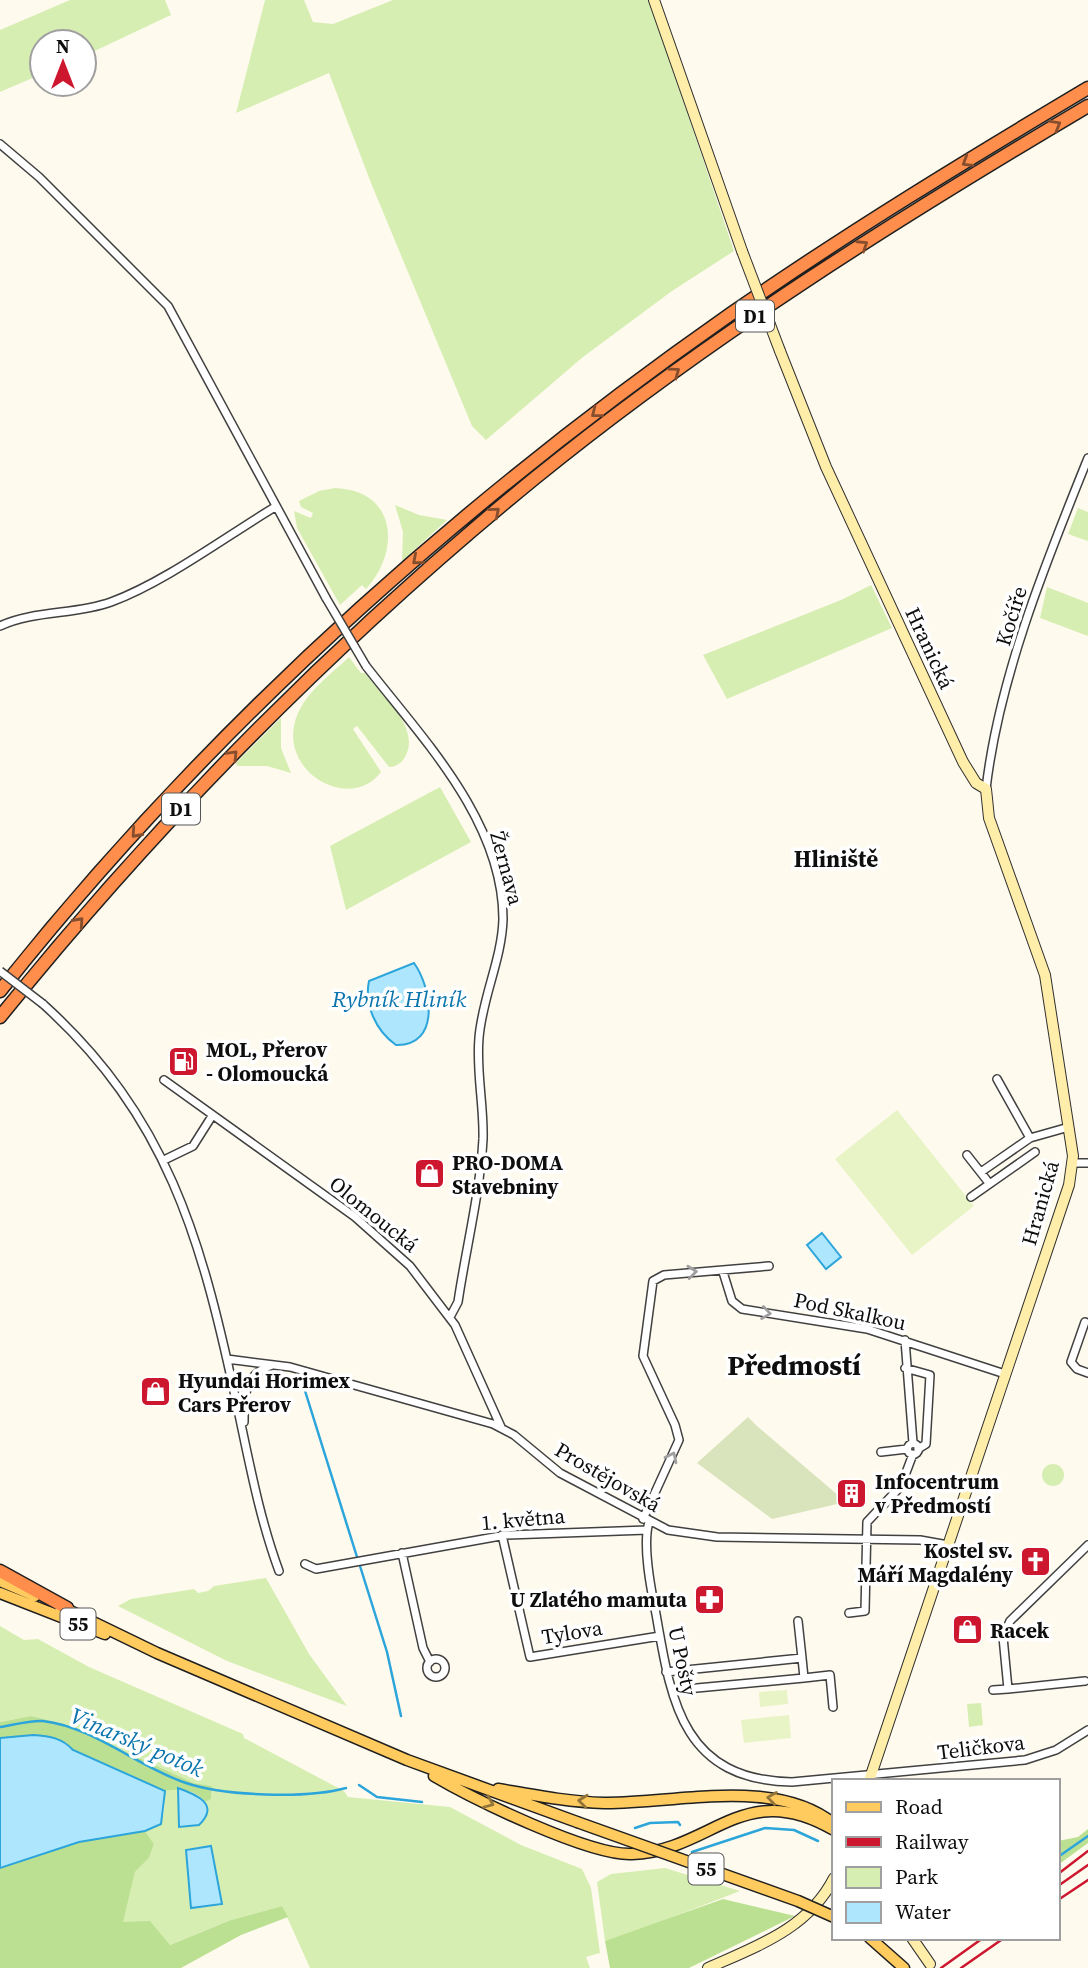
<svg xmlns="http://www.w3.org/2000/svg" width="1088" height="1968" viewBox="0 0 1088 1968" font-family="'Source Serif 4',serif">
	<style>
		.green { fill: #d7eeb3 }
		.forest { fill: #bce091 }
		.cemetery { fill: #dae4bc }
		.pitch { fill: #e8f4c6 }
		.water { fill: #ade6fd; stroke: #2ca5db; stroke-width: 2 }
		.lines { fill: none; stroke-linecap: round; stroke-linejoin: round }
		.stream { stroke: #2ca5db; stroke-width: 2.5 }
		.street-casing { stroke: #414141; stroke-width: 10 }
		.secondary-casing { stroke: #303030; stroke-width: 12 }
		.primary-casing { stroke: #1f1f1f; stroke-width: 13 }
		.highway-casing { stroke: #1f1f1f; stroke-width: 15 }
		.street { stroke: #fff; stroke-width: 7 }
		.secondary { stroke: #ffeea9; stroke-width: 10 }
		.primary { stroke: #ffca5e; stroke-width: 10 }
		.highway { stroke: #ff8e4c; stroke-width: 12 }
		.rail { stroke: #cd172f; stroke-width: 2.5 }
		.street-bridge-casing { stroke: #414141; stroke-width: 10; stroke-linecap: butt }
		.secondary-bridge-casing { stroke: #303030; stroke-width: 12; stroke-linecap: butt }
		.primary-bridge-casing { stroke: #1f1f1f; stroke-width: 13; stroke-linecap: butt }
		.street-bridge { stroke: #fff; stroke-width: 7 }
		.secondary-bridge { stroke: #ffeea9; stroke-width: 10 }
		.primary-bridge { stroke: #ffca5e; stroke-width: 10 }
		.oneway { stroke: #864e2d }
		.oneway2 { stroke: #9f9f9f }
		.oneway3 { stroke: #93753a }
		.labels { text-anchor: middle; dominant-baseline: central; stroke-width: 7; stroke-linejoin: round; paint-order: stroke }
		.shield { fill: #fff; stroke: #565656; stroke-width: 2 }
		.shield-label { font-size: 19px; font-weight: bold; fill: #0e0e0e }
		.street-label { font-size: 21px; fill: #0e0e0e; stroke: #fff }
		.poi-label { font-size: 21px; font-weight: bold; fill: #0e0e0e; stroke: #fff; text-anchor: start }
		.neighbourhood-label { font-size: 23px; font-weight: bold; fill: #0e0e0e; stroke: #fff }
		.water-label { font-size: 23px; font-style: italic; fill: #0974ad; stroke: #fff }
		.district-label { font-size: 28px; font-weight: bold; fill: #0e0e0e; stroke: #fff }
	</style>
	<rect width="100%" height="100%" fill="#fffaee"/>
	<path class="green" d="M70,0H165L171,15L84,56V42H42V74L0,92V30Z
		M265,0H304L313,22L333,24L393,0H649L734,251L672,291L583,357L486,440L472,426L371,183L329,73L236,113Z
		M335,488C397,490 401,551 366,589L362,585L340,605L297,528L294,511L311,518L313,513L301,507L299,501L319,491Z
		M395,505L419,515L447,520L402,561L403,532Z
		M1078,508L1088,512V541L1068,534Z
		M871,585L892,628L727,699L703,655L841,600Z
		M1047,587L1088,603V636L1040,618Z
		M349,657L361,673H365C381,694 420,727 406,755C403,762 397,767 389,767L357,726L353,729L381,772C350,814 273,770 298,713C308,691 331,674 349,657Z
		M281,718V748L291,773L267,766H237L236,763Z
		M440,787L471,842L346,910L330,846Z
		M1042 1475a11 11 0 1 1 22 0a11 11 0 1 1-22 0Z
		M266,1578L309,1654L347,1706L227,1661L118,1606L131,1599L194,1589L198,1593L208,1591L214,1586Z
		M0,1626L24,1640L38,1639L89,1667L243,1734L244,1738L344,1791L348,1797L450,1807L521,1845L582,1869L591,1888L600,1953L586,1957L590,1968H310L282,1906L231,1920L170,1945L122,1923L135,1872L149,1858L154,1844L145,1831C167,1826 164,1810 165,1791L178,1788L179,1826H192L206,1807L205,1802L211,1799L212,1786L194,1783L65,1724L31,1716L0,1722Z
		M981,1703L983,1725L969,1727L967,1704Z
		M665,1868L740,1891L634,1932L605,1941L597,1882L611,1874Z"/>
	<path class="forest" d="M31,1716L65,1724L194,1783L212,1786L211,1799L205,1802C196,1790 179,1788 165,1791L73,1750L65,1742L16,1736L0,1738V1722Z
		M1088,1829V1843L1058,1865V1841L1078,1837Z
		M145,1831L154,1844L149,1858L135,1872L123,1922L150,1921L170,1945L231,1920L282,1906L288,1917L241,1935L181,1968H0V1868L79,1842Z
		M723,1899L795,1916L689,1968H610L605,1941Z"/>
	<path class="cemetery" d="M748,1417L757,1426L846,1502L772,1519L697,1463Z"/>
	<path class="pitch" d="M897,1110L974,1206L912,1255L835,1159Z
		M787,1690L788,1704L760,1707L759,1692Z
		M789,1715L791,1738L744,1743L741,1720Z"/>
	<path class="water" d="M414,963C432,988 441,1046 396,1045C376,1031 364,1005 369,981Z
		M822,1233L841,1257L826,1269L807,1245Z
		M33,1735C50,1736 62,1738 73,1750L165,1791L161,1824L145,1831L79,1842L0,1868V1738Z
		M178,1788C195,1794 221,1804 199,1825L179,1827Z
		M211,1846L222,1904L191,1908L186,1850Z"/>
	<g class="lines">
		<path class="stream" d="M301,1378L357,1557
			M360,1566L387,1652L401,1716
			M0,1727C13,1725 30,1720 43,1721C94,1727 138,1767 186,1783C225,1796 306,1799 346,1788
			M359,1785L377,1797L422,1802
			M635,1828L650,1823L678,1822L680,1825
			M692,1852L765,1828L794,1830L818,1841
			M1058,1857L1088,1836"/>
		<defs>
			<path id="street" d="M0,144L39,177L168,306L326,598
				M0,626C35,610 75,615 111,602C165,582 225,537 275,507
				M366,666C422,738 503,821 503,919C502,959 482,998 479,1038C476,1072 484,1105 483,1139C480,1193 466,1248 458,1302L450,1317
				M986,789C999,677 1046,562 1088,458
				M43,1004C167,1116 201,1238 235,1396C248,1455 258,1514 279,1571
				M997,1079L1030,1138
				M164,1080L355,1217L410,1266L455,1325L501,1427
				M967,1155L989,1183
				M164,1160L193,1146L212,1116
				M1073,1163H1088
				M981,1172L1030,1138L1069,1127
				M971,1197L1035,1152
				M723,1272L732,1301L742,1309L867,1329L1005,1374
				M1085,1322L1071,1362L1077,1369L1088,1373
				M905,1340L913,1443
				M227,1359L290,1367L493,1424L514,1435L560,1473L668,1530L717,1537L920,1540L948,1545
				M905,1368L930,1375L926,1444L918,1449
				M244,1422C244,1396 244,1373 273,1365
				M907.5 1449a5.5 5.5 0 1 1 11 0a5.5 5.5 0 1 1-11 0Z
				M881,1452L907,1449
				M643,1519L679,1440L675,1425L643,1356L653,1281L664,1275L769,1266
				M649,1522C642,1545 651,1590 656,1614C671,1701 682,1780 792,1782L1025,1760L1056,1750L1088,1730
				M502,1535L530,1657L660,1636
				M402,1553L423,1648L430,1662
				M305,1564L316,1569L506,1535L647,1530
				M849,1613L865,1611L867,1522L901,1486L913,1454
				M798,1621L802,1658
				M427 1668a9 9 0 1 1 18 0a9 9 0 1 1-18 0Z
				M684,1669L686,1689L804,1678
				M666,1672L802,1658L804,1678L830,1675L833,1707
				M1085,1681L1008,1689L1003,1637L1010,1621L1088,1545
				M993,1690L1008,1689"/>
			<path id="secondary" d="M654,0L742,251
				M780,351L826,467L963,762L976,783L986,789L989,818L1045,975L1073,1156L1069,1185L869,1781
				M912,1938L930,1964
				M708,1968C757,1946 808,1929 834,1878"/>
			<path id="primary" d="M0,1581L35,1596
				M0,1593L105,1634
				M60,1606L157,1653L407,1760L577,1822
				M434,1776C473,1799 590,1856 632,1854C712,1851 743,1777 834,1830
				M498,1789C533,1795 569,1802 604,1803C675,1804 775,1776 834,1824
				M870,1938L904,1968"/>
			<path id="highway" d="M0,991C207,730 459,504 732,313C847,233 967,160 1088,88
				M0,1017C159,820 339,638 535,478C707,338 897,219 1088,106
				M0,1571L67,1608"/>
		</defs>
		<use href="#street" class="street-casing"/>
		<use href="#secondary" class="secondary-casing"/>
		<use href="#primary" class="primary-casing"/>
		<use href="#highway" class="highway-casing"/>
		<use href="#street" class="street"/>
		<use href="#secondary" class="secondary"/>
		<use href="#primary" class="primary"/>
		<use href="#highway" class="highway"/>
		<path class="rail" d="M1058,1874L1088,1851
			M1058,1886L1088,1865
			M1058,1900L1088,1880
			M941,1968L983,1938
			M961,1968L1004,1938"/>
		<defs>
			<path id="street-bridge" d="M326,598L366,666
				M0,971L43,1004"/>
			<path id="secondary-bridge" d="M742,251L780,351"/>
			<path id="primary-bridge" d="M577,1822L798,1901L834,1917"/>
		</defs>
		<use href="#street-bridge" class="street-bridge-casing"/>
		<use href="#secondary-bridge" class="secondary-bridge-casing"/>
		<use href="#primary-bridge" class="primary-bridge-casing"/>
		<use href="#street-bridge" class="street-bridge"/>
		<use href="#secondary-bridge" class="secondary-bridge"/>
		<use href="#primary-bridge" class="primary-bridge"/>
	</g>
	<defs><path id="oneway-chevron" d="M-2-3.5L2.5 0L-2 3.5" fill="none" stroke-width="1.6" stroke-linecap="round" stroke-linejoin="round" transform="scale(1.75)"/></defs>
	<g class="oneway">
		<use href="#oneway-chevron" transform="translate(1056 125) rotate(-30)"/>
		<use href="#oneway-chevron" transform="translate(967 162) rotate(148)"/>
		<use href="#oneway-chevron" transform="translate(863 245) rotate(-33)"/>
		<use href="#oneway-chevron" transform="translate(675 372) rotate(-36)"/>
		<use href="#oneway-chevron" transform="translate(596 413) rotate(142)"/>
		<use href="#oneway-chevron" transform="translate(495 512) rotate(-40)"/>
		<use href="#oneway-chevron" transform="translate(417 560) rotate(139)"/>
		<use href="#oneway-chevron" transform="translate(233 755) rotate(-46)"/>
		<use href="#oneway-chevron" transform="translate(136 833) rotate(132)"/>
		<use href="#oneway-chevron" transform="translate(79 922) rotate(-48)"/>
	</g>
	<g class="oneway2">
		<use href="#oneway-chevron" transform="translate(692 1272) rotate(-6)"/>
		<use href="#oneway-chevron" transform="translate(766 1313) rotate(8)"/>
		<use href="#oneway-chevron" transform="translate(672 1457) rotate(-64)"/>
	</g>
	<g class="oneway3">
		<use href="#oneway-chevron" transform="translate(772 1798) rotate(-172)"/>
		<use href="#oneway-chevron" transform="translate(583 1801) rotate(-174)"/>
		<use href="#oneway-chevron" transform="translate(489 1803) rotate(23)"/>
	</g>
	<defs>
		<symbol id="fuel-square" viewBox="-11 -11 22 22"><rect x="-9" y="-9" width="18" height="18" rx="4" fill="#cd172f" stroke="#fff"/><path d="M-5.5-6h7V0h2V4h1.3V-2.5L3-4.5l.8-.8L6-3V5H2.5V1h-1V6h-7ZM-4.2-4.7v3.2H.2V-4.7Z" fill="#fff"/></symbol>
		<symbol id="shop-square" viewBox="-11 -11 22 22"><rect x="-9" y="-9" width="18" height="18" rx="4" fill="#cd172f" stroke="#fff"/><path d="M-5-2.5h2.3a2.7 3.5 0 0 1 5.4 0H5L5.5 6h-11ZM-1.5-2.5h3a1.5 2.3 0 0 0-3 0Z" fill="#fff"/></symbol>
		<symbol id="building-square" viewBox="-11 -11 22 22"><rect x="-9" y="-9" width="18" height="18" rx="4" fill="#cd172f" stroke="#fff"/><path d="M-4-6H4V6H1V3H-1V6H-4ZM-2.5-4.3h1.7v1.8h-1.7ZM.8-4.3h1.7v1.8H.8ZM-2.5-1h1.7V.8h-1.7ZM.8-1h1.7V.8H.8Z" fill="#fff"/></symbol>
		<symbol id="church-square" viewBox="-11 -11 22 22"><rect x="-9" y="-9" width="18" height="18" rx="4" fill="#cd172f" stroke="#fff"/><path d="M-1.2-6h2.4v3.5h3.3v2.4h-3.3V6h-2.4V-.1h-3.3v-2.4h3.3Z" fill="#fff"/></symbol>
		<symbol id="pharmacy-square" viewBox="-11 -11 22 22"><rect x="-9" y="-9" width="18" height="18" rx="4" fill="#cd172f" stroke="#fff"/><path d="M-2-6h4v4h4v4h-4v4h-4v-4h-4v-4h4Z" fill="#fff"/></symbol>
	</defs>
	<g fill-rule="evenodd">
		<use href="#fuel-square" x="166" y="1044" width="35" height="35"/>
		<use href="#shop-square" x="412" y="1156" width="35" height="35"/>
		<use href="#shop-square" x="138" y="1374" width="35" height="35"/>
		<use href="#building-square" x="834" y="1476" width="35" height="35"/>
		<use href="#church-square" x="1018" y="1544" width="35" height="35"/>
		<use href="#pharmacy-square" x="692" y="1582" width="35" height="35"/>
		<use href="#shop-square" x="950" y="1612" width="35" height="35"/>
	</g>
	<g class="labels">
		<g class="shield">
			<rect x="736" y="300.5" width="38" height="31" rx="5"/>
			<rect x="162" y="793.5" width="38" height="31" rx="5"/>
			<rect x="60.5" y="1608.5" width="35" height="31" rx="5"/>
			<rect x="688.5" y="1853.5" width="35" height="31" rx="5"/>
		</g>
		<g class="shield-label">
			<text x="755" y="316">D1</text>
			<text x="181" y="809">D1</text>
			<text x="78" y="1624">55</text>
			<text x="706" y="1869">55</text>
		</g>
		<g class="street-label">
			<text transform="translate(1011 616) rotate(-73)">Kočíře</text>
			<text transform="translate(930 648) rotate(65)">Hranická</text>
			<text transform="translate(507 868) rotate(75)">Žernava</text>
			<text transform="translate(1040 1203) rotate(-74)">Hranická</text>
			<text transform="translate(374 1214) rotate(39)">Olomoucká</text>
			<text transform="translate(850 1311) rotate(12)">Pod Skalkou</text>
			<text transform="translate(608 1477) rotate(30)">Prostějovská</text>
			<text transform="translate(523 1519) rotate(-5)">1. května</text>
			<text transform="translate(572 1632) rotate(-9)">Tylova</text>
			<text transform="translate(683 1661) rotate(78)">U Pošty</text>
			<text transform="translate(981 1747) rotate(-7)">Teličkova</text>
		</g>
		<g class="poi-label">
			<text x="206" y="1049">MOL, Přerov<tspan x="206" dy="24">- Olomoucká</tspan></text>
			<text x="452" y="1162">PRO-DOMA<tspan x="452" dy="24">Stavebniny</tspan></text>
			<text x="178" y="1380">Hyundai Horimex<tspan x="178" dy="24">Cars Přerov</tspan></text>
			<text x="875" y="1481">Infocentrum<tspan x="875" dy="24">v Předmostí</tspan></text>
			<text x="1013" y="1550" text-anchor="end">Kostel sv.<tspan x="1013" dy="24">Máří Magdalény</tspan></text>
			<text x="687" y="1599" text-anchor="end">U Zlatého mamuta</text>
			<text x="990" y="1630">Racek</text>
		</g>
		<g class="neighbourhood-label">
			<text x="836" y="859">Hliniště</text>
		</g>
		<g class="water-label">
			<text x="399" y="999">Rybník Hliník</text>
			<text transform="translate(137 1742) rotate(23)">Vinarský potok</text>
		</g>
		<g class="district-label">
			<text x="794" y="1365">Předmostí</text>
		</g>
	</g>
	<rect x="832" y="1779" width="228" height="161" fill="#ffffff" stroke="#9f9f9f" stroke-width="2"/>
	<rect x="846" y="1802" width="35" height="10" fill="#ffca5e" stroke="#9f9f9f" stroke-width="2"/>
	<text x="895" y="1814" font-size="21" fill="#0e0e0e">Road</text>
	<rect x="846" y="1837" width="35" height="10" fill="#cd172f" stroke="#9f9f9f" stroke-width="2"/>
	<text x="895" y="1849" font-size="21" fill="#0e0e0e">Railway</text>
	<rect x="846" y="1867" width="35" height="21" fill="#d7eeb3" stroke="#9f9f9f" stroke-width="2"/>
	<text x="895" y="1884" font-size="21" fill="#0e0e0e">Park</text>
	<rect x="846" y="1902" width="35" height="21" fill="#ade6fd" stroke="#9f9f9f" stroke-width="2"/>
	<text x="895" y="1919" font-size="21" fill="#0e0e0e">Water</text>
	<g transform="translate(63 63)"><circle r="33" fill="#ffffff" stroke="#9f9f9f" stroke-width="2"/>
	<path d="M0-5L12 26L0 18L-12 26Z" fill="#cd172f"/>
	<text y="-10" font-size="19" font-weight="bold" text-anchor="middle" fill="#0e0e0e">N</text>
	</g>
</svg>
